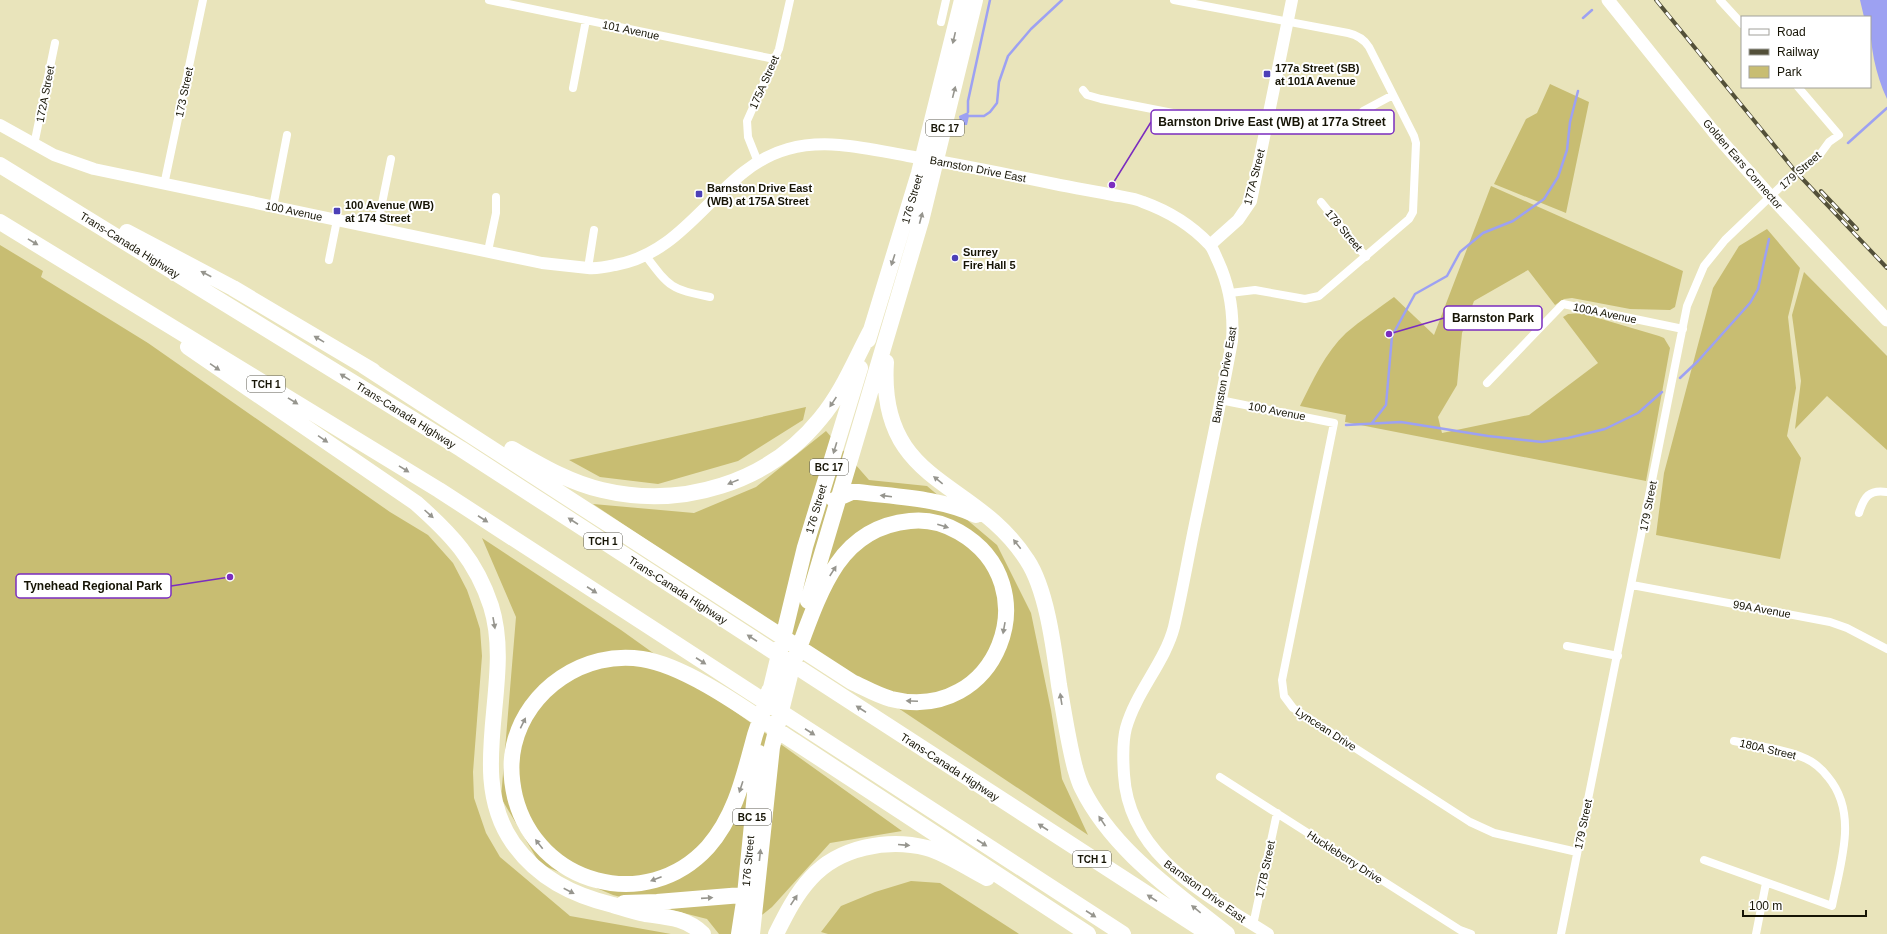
<svg xmlns="http://www.w3.org/2000/svg" width="1887" height="934" viewBox="0 0 1887 934" font-family="Arial,sans-serif">
	<style>
		.green { fill: #c8bd72 }
		.water { fill: #9da1f2 }
		.lines { fill: none; stroke-linecap: round; stroke-linejoin: round }
		.stream { stroke: #9da1f2; stroke-width: 2.5 }
		.street { stroke: #fff; stroke-width: 8 }
		.secondary { stroke: #fff; stroke-width: 12 }
		.primary { stroke: #fff; stroke-width: 13 }
		.highway { stroke: #fff; stroke-width: 16 }
		.rail-casing { stroke: #535039; stroke-width: 4 }
		.rail { stroke: #fff; stroke-width: 2.5; stroke-dasharray: 8; stroke-linecap: butt }
		.oneway { fill: #96958e }
		.poi-dot { fill: #4c40b7; stroke: #fff; stroke-width: 1.5 }
		.labels { text-anchor: middle; dominant-baseline: central; stroke-width: 4; stroke-linejoin: round; paint-order: stroke }
		.shield { fill: #fff; stroke: #5c5a50; stroke-width: 1 }
		.shield-label { font-size: 10px; font-weight: bold; fill: #161405 }
		.street-label { font-size: 11px; fill: #161405; stroke: #fff }
		.poi-label { font-size: 11px; font-weight: bold; fill: #161405; stroke: #fff; text-anchor: start }
		.leader { fill: none; stroke: #7b2cbf; stroke-width: 1.5 }
		.callout-dot { fill: #7b2cbf; stroke: #fff; stroke-width: 1.5 }
		.callout { fill: #fff; stroke: #7b2cbf; stroke-width: 1.5 }
		.callout-label { font-size: 12px; text-anchor: middle; font-weight: bold; fill: #161405 }
	</style>
	<rect width="100%" height="100%" fill="#e9e4bb"/>
	<path class="green" d="M1550,84L1589,102L1566,213L1494,184L1526,119L1537,113Z
		M1491,186L1683,271L1675,307L1670,310L1630,309L1572,298L1564,299L1555,305L1528,270L1474,301L1462,333L1457,385L1438,417L1442,433L1529,415L1598,363L1563,317L1568,314L1581,313L1659,336L1664,338L1670,348L1646,481L1345,422L1346,415L1300,406C1313,380 1325,353 1346,333C1361,320 1378,309 1394,297L1434,335Z
		M1767,229L1800,268L1788,317L1796,388L1787,436L1801,458L1780,559L1656,535L1664,473L1713,288L1739,246Z
		M0,245L43,271L41,277L148,343L390,512L428,535L453,563L467,590L474,610L480,629L482,656L473,772L474,798L486,833L500,857L570,916L671,934H0Z
		M1804,272L1887,356V450L1827,396L1795,429L1801,381L1792,315Z
		M806,407L803,420L738,461L658,484L600,477L569,460Z
		M826,431L869,480L927,486L997,545L1031,613L1051,710L1062,779L1088,835L593,504L694,513L756,487Z
		M482,538L621,630L902,831L830,843L772,907L738,934H719L707,919L613,895L540,864L501,798L516,617Z
		M911,881L940,883L1019,934H828L821,932L841,906L875,892Z"/>
	<path class="water" d="M1860,0H1887V99C1875,73 1870,46 1870,17H1864Z
		M968,112L969,116L967,125H962L960,122L959,116Z"/>
	<g class="lines">
		<path class="stream" d="M1583,18L1592,10
			M968,112V101L990,0
			M969,116H984L990,112L997,103L999,82L1008,56L1031,29L1062,0
			M1848,143L1887,108
			M1680,378L1698,361L1750,303L1758,289L1769,239
			M1372,423L1386,405L1392,336L1415,294L1447,276L1460,252L1483,233L1513,221L1544,199L1558,177L1567,150L1570,122L1578,91
			M1346,425L1401,422L1488,436L1542,442L1568,438L1605,429L1638,413L1662,392"/>
		<path class="street" d="M489,0L774,59
			M1174,0L1348,33C1357,35 1364,39 1369,47L1414,136L1416,143L1413,212L1409,219L1319,296L1305,299L1255,290L1230,293
			M1720,0L1742,24
			M941,22L946,0
			M573,88L586,20
			M1083,90L1087,95L1101,99L1265,131
			M1363,111L1393,95
			M34,145L55,43
			M758,162L748,137L747,121L779,49L790,0
			M164,185L203,0
			M1321,202L1366,257
			M273,207L287,135
			M377,228L391,159
			M488,251L496,213V197
			M646,256C670,288 671,289 710,297
			M329,260L337,220
			M588,268L594,230
			M1487,383L1563,304L1683,329
			M1220,400L1334,423L1282,680L1284,696L1293,708L1470,822L1494,833L1577,852
			M1859,513C1864,497 1869,489 1887,492
			M1632,585L1830,622L1847,628L1887,649
			M1567,646L1618,656
			M1220,777L1460,930L1471,934
			M1704,860L1832,906C1840,864 1859,814 1828,777C1821,768 1813,761 1802,757C1781,748 1756,746 1734,741
			M1253,925L1277,813
			M1561,934L1687,306L1704,266L1725,240L1796,172L1821,153L1829,142L1839,135L1798,87
			M1756,934L1766,883"/>
		<path class="secondary" d="M0,125L54,155L94,169L542,263L588,268C597,269 606,267 615,265C691,252 718,168 788,149C827,138 869,149 908,156C957,164 1006,174 1055,184C1074,188 1093,191 1113,195C1123,197 1134,198 1143,202C1168,211 1191,225 1209,244C1213,248 1215,255 1218,261C1230,287 1234,312 1232,341C1221,402 1208,463 1195,524C1188,558 1182,593 1174,627C1165,662 1136,692 1126,728C1122,743 1123,760 1124,775C1129,857 1207,895 1268,934
			M1210,245L1238,220L1251,201L1292,0"/>
		<path class="primary" d="M1608,0L1717,136L1771,197L1887,320"/>
		<path class="highway" d="M0,165L461,449L1209,934
			M0,222L439,490L1123,934
			M127,232L233,288L373,371
			M868,340L919,173L962,0
			M188,347L416,503C451,534 476,560 491,606C515,682 464,773 513,843C538,878 572,895 613,905C623,908 634,912 645,914C667,917 687,918 703,934
			M886,362C878,486 975,478 1027,560C1047,590 1054,649 1059,685C1064,713 1068,741 1075,768C1077,775 1079,782 1082,788C1113,851 1174,891 1227,934
			M364,366L852,682C865,688 877,695 891,699C997,725 1051,585 959,532C945,524 927,519 910,521C879,524 855,538 837,564C816,595 805,634 791,669
			M512,449C540,465 570,483 602,490C682,509 768,483 820,419C842,393 855,360 871,330
			M834,500L852,492H858C897,497 940,498 976,515
			M808,601L921,221L975,0
			M769,691C765,706 760,720 755,735C744,775 736,815 708,847C646,915 537,884 515,797C511,780 510,762 514,745C527,689 585,650 642,659C689,666 755,716 795,742C893,806 991,870 1088,934
			M768,700L805,547L860,368
			M624,903L657,902L754,894
			M739,934L745,895L759,753
			M752,934L772,747L794,659
			M776,934C786,914 796,894 811,878C839,847 888,838 927,848C948,854 967,868 987,878"/>
		<defs>
			<path id="rail" d="M1656,0L1796,172L1887,268
				M1821,191L1857,229"/>
		</defs>
		<use href="#rail" class="rail-casing"/>
		<use href="#rail" class="rail"/>
	</g>
	<defs><path id="oneway-solid" d="M-6-.8H1V-3.2L6.5 0L1 3.2V.8H-6Z"/></defs>
	<g class="oneway">
		<use href="#oneway-solid" transform="translate(954 38) rotate(103)"/>
		<use href="#oneway-solid" transform="translate(954 92) rotate(-76)"/>
		<use href="#oneway-solid" transform="translate(921 218) rotate(-75)"/>
		<use href="#oneway-solid" transform="translate(33 242) rotate(31)"/>
		<use href="#oneway-solid" transform="translate(893 260) rotate(108)"/>
		<use href="#oneway-solid" transform="translate(206 274) rotate(-152)"/>
		<use href="#oneway-solid" transform="translate(319 339) rotate(-149)"/>
		<use href="#oneway-solid" transform="translate(215 367) rotate(34)"/>
		<use href="#oneway-solid" transform="translate(345 377) rotate(-148)"/>
		<use href="#oneway-solid" transform="translate(293 401) rotate(32)"/>
		<use href="#oneway-solid" transform="translate(833 402) rotate(124)"/>
		<use href="#oneway-solid" transform="translate(323 439) rotate(34)"/>
		<use href="#oneway-solid" transform="translate(835 448) rotate(107)"/>
		<use href="#oneway-solid" transform="translate(404 469) rotate(32)"/>
		<use href="#oneway-solid" transform="translate(938 480) rotate(-141)"/>
		<use href="#oneway-solid" transform="translate(733 482) rotate(158)"/>
		<use href="#oneway-solid" transform="translate(886 496) rotate(-173)"/>
		<use href="#oneway-solid" transform="translate(429 514) rotate(42)"/>
		<use href="#oneway-solid" transform="translate(483 519) rotate(33)"/>
		<use href="#oneway-solid" transform="translate(573 521) rotate(-147)"/>
		<use href="#oneway-solid" transform="translate(943 526) rotate(17)"/>
		<use href="#oneway-solid" transform="translate(1017 544) rotate(-128)"/>
		<use href="#oneway-solid" transform="translate(833 571) rotate(-57)"/>
		<use href="#oneway-solid" transform="translate(592 590) rotate(33)"/>
		<use href="#oneway-solid" transform="translate(494 623) rotate(80)"/>
		<use href="#oneway-solid" transform="translate(1004 628) rotate(100)"/>
		<use href="#oneway-solid" transform="translate(752 638) rotate(-147)"/>
		<use href="#oneway-solid" transform="translate(701 661) rotate(33)"/>
		<use href="#oneway-solid" transform="translate(1061 699) rotate(-99)"/>
		<use href="#oneway-solid" transform="translate(912 701) rotate(-177)"/>
		<use href="#oneway-solid" transform="translate(861 709) rotate(-147)"/>
		<use href="#oneway-solid" transform="translate(523 723) rotate(-64)"/>
		<use href="#oneway-solid" transform="translate(810 732) rotate(33)"/>
		<use href="#oneway-solid" transform="translate(741 787) rotate(108)"/>
		<use href="#oneway-solid" transform="translate(1102 821) rotate(-124)"/>
		<use href="#oneway-solid" transform="translate(1043 827) rotate(-147)"/>
		<use href="#oneway-solid" transform="translate(982 843) rotate(33)"/>
		<use href="#oneway-solid" transform="translate(539 844) rotate(-128)"/>
		<use href="#oneway-solid" transform="translate(904 845) rotate(5)"/>
		<use href="#oneway-solid" transform="translate(760 855) rotate(-84)"/>
		<use href="#oneway-solid" transform="translate(656 879) rotate(159)"/>
		<use href="#oneway-solid" transform="translate(569 891) rotate(27)"/>
		<use href="#oneway-solid" transform="translate(707 898) rotate(-4)"/>
		<use href="#oneway-solid" transform="translate(1152 898) rotate(-147)"/>
		<use href="#oneway-solid" transform="translate(794 900) rotate(-56)"/>
		<use href="#oneway-solid" transform="translate(1196 909) rotate(-141)"/>
		<use href="#oneway-solid" transform="translate(1091 914) rotate(33)"/>
	</g>
	<g class="poi-dot">
		<rect x="1263" y="70" width="8" height="8" rx="2"/>
		<rect x="695" y="190" width="8" height="8" rx="2"/>
		<rect x="333" y="207" width="8" height="8" rx="2"/>
		<circle cx="955" cy="258" r="4"/>
	</g>
	<g class="labels">
		<g class="shield">
			<rect x="926" y="120" width="38" height="16" rx="3"/>
			<rect x="247" y="376" width="38" height="16" rx="3"/>
			<rect x="810" y="459" width="38" height="16" rx="3"/>
			<rect x="584" y="533" width="38" height="16" rx="3"/>
			<rect x="733" y="809" width="38" height="16" rx="3"/>
			<rect x="1073" y="851" width="38" height="16" rx="3"/>
		</g>
		<g class="shield-label">
			<text x="945" y="128">BC 17</text>
			<text x="266" y="384">TCH 1</text>
			<text x="829" y="467">BC 17</text>
			<text x="603" y="541">TCH 1</text>
			<text x="752" y="817">BC 15</text>
			<text x="1092" y="859">TCH 1</text>
		</g>
		<g class="street-label">
			<text transform="translate(631 30) rotate(12)">101 Avenue</text>
			<text transform="translate(764 82) rotate(-66)">175A Street</text>
			<text transform="translate(184 92) rotate(-78)">173 Street</text>
			<text transform="translate(45 94) rotate(-79)">172A Street</text>
			<text transform="translate(1743 164) rotate(49)">Golden Ears Connector</text>
			<text transform="translate(978 169) rotate(11)">Barnston Drive East</text>
			<text transform="translate(1800 170) rotate(-41)">179 Street</text>
			<text transform="translate(1254 177) rotate(-76)">177A Street</text>
			<text transform="translate(912 199) rotate(-74)">176 Street</text>
			<text transform="translate(294 211) rotate(12)">100 Avenue</text>
			<text transform="translate(1344 230) rotate(50)">178 Street</text>
			<text transform="translate(130 245) rotate(32)">Trans-Canada Highway</text>
			<text transform="translate(1605 313) rotate(12)">100A Avenue</text>
			<text transform="translate(1224 375) rotate(-80)">Barnston Drive East</text>
			<text transform="translate(1277 411) rotate(11)">100 Avenue</text>
			<text transform="translate(406 415) rotate(32)">Trans-Canada Highway</text>
			<text transform="translate(1648 506) rotate(-79)">179 Street</text>
			<text transform="translate(816 509) rotate(-74)">176 Street</text>
			<text transform="translate(678 590) rotate(33)">Trans-Canada Highway</text>
			<text transform="translate(1762 609) rotate(10)">99A Avenue</text>
			<text transform="translate(1326 729) rotate(33)">Lyncean Drive</text>
			<text transform="translate(1768 749) rotate(13)">180A Street</text>
			<text transform="translate(950 767) rotate(33)">Trans-Canada Highway</text>
			<text transform="translate(1583 824) rotate(-78)">179 Street</text>
			<text transform="translate(1345 857) rotate(33)">Huckleberry Drive</text>
			<text transform="translate(748 861) rotate(-85)">176 Street</text>
			<text transform="translate(1265 869) rotate(-78)">177B Street</text>
			<text transform="translate(1205 891) rotate(36)">Barnston Drive East</text>
		</g>
		<g class="poi-label">
			<text x="1275" y="68">177a Street (SB)<tspan x="1275" dy="13">at 101A Avenue</tspan></text>
			<text x="707" y="188">Barnston Drive East<tspan x="707" dy="13">(WB) at 175A Street</tspan></text>
			<text x="345" y="205">100 Avenue (WB)<tspan x="345" dy="13">at 174 Street</tspan></text>
			<text x="963" y="252">Surrey<tspan x="963" dy="13">Fire Hall 5</tspan></text>
		</g>
	</g>
	<path class="leader" d="M1112 185L1151 122M1389 334L1444 318M230 577L171 586"/>
	<g class="callout-dot">
		<circle cx="1112" cy="185" r="4"/>
		<circle cx="1389" cy="334" r="4"/>
		<circle cx="230" cy="577" r="4"/>
	</g>
	<g class="callout">
		<rect x="1151" y="110" width="243" height="24" rx="4"/>
		<rect x="1444" y="306" width="98" height="24" rx="4"/>
		<rect x="16" y="574" width="155" height="24" rx="4"/>
	</g>
	<g class="callout-label">
		<text x="1272" y="126">Barnston Drive East (WB) at 177a Street</text>
		<text x="1493" y="322">Barnston Park</text>
		<text x="93" y="590">Tynehead Regional Park</text>
	</g>
	<rect x="1741" y="16" width="130" height="72" fill="#ffffff" stroke="#a2a19b"/>
	<rect x="1749" y="29" width="20" height="6" fill="#ffffff" stroke="#a2a19b"/>
	<text x="1777" y="36" font-size="12" fill="#161405">Road</text>
	<rect x="1749" y="49" width="20" height="6" fill="#535039" stroke="#a2a19b"/>
	<text x="1777" y="56" font-size="12" fill="#161405">Railway</text>
	<rect x="1749" y="66" width="20" height="12" fill="#c8bd72" stroke="#a2a19b"/>
	<text x="1777" y="76" font-size="12" fill="#161405">Park</text>
	<path d="M1743 910v6h123v-6" fill="none" stroke="#161405" stroke-width="2"/>
	<text x="1749" y="910" font-size="12" fill="#161405" stroke="#ffffff" stroke-width="3" paint-order="stroke">100 m</text>
</svg>
